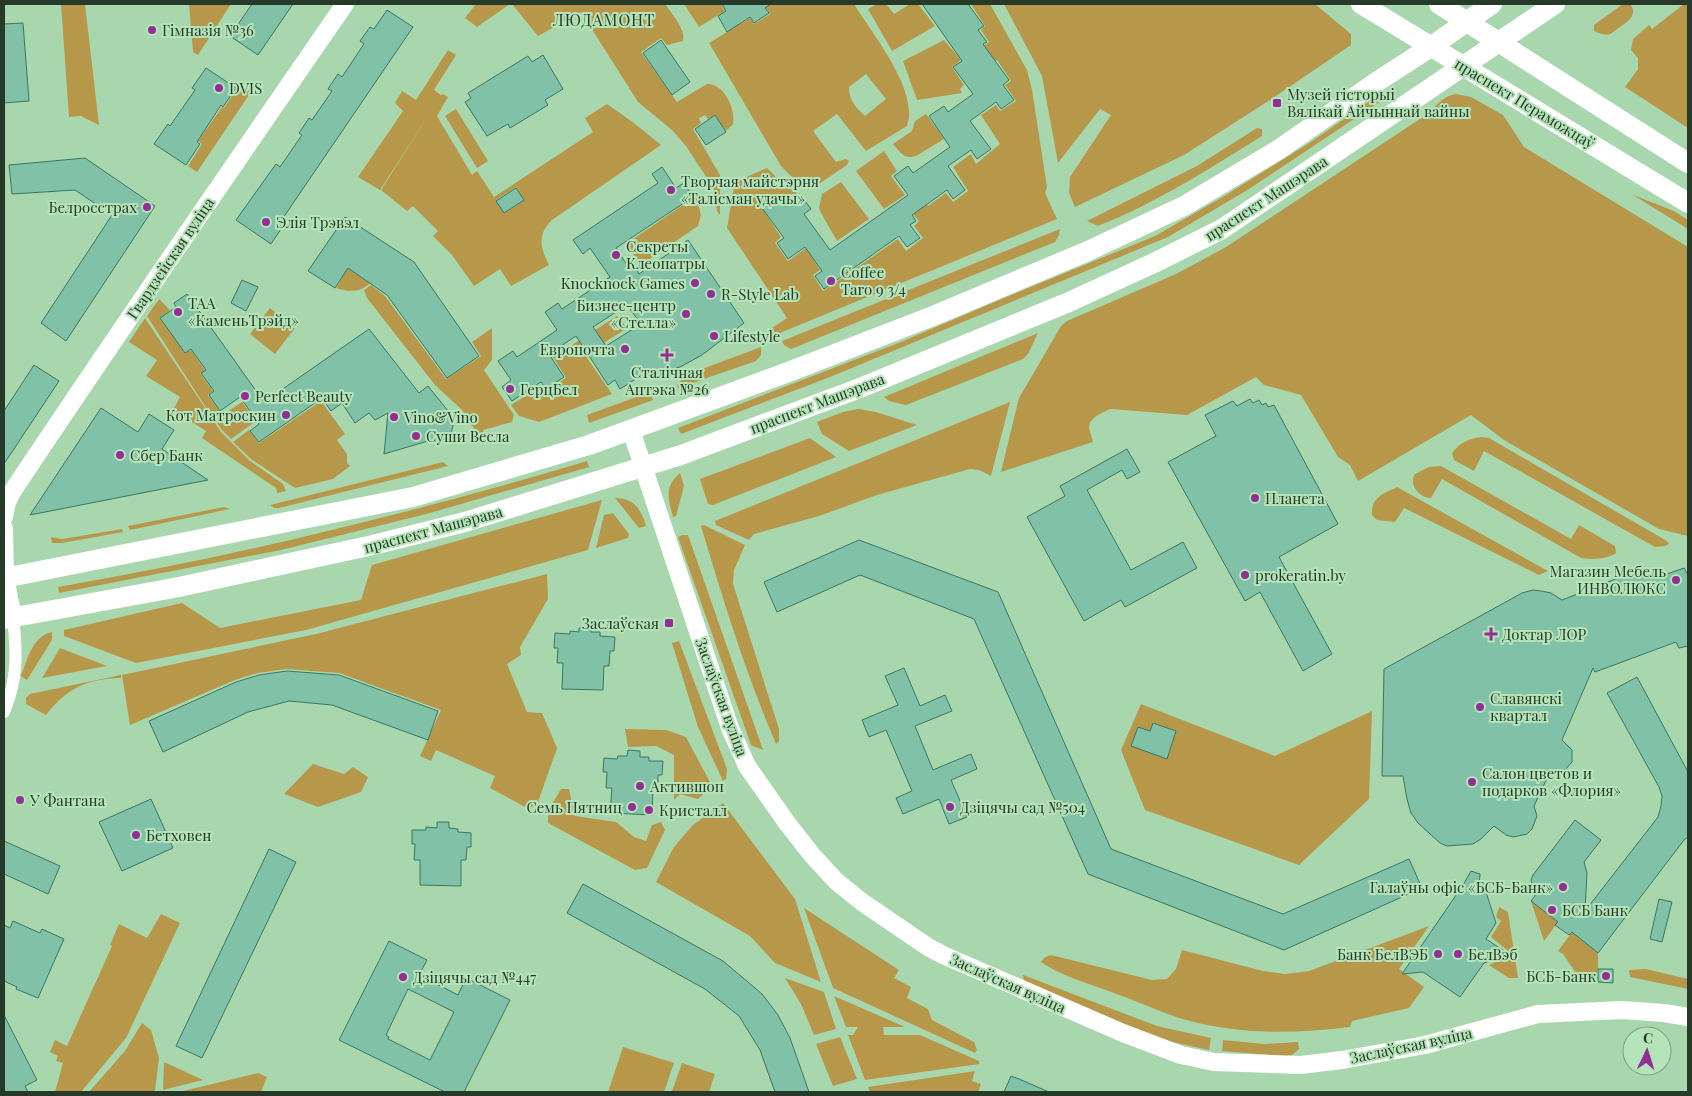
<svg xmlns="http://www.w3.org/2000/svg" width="1692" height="1096" viewBox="0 0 1692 1096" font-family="'Playfair Display',serif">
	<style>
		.green { fill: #b7984b; fill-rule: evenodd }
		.building { fill: #81c1a7; stroke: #387860; fill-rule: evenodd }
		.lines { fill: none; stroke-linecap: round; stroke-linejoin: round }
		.street { stroke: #fff; stroke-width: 12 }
		.secondary { stroke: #fff; stroke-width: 18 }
		.primary { stroke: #fff; stroke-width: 20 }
		.poi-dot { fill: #922e94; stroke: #b6e4b9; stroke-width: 2 }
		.labels { text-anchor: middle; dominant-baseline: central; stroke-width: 4; stroke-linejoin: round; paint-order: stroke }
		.poi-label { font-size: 15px; fill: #273928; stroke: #b6e4b9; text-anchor: start }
		.street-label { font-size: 15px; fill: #273928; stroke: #b6e4b9 }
		.neighbourhood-label { font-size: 16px; letter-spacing: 1px; fill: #273928; stroke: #b6e4b9 }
	</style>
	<rect width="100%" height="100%" fill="#a9d7ad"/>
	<path class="green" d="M61,4H85L99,125L81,116L69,117Z
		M189,4H231L198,55L193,52Z
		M476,4H510L477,27L465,18Z
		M512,4H665C671,13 686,29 683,41L667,45L661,38L641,52L677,102L707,84C724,83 736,109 733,124L726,131L715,115L708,119L705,115L699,118L701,123L693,129L720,175V215L717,211L714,189L686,146L672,130L638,102L581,12L538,36Z
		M684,4H721L725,11L699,27Z
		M763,4H854C872,33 907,76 909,111C910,116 908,121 907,126L866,151L837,114L813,131L836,162L846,159L849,161L847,165L816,186L796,181L781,166L709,43L750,18L754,24L770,14ZM866,74L886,99L865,116C856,107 849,101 849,87Z
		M877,4H886L894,14L910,4H918L935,26L892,51L868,9Z
		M975,4H990L1027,70L1032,90L1047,187L1045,193L1057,219L775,335L772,328L787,318L727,228L734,187L740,180L767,168L784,185L797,193L784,202L779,195L761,206L781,237L775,243L788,261L806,248L820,270L813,275L823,291L898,239L906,251L923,238L914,226L919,221L912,213L926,203L928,206L946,193L953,202L968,191L953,167L971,154L976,164L1000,144L981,115L996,105L1000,111L1016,101L1005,85L1011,81L997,60L992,63L981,48L989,42L981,30L985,26L972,6Z
		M1004,4H1315L1351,34V45L1270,100L1184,155L1075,207L1069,193L1070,177L1111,115L1100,109L1058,163L1042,76Z
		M1623,4H1630C1638,14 1629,21 1620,27C1617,29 1613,33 1610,34C1605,36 1599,33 1594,31V25Z
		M1684,4H1688V128L1625,87L1638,69V58L1631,50L1633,39L1649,25L1652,29Z
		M944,40L961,60L952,67L964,85L960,89L962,93L917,100L903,61Z
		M448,50L456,55L434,90L441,95L443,94L448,97L437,116L472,175L477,171L494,197L593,132L585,118L607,104L634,123L661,145L552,220C537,235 540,247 549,265L511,286L500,269L474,286L452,255L433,236L438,231L413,206L407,211L381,190L430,113L380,190L358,177L403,111L395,103L402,91L416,100ZM516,187L524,200L504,213L496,200Z
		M240,84L251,92L197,172L188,166L202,144L198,141L222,107L224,108Z
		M1380,94L1384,99L1249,189L1168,237L830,377L681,434L678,428L901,342L1004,298L1155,236L1221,198L1311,142Z
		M1456,94L1471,97L1503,115L1524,147L1688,247V536L1659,529L1504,440L1471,415L1358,481L1350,465L1338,457L1301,395L1264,385L1256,377L1187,415L1110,409L1096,416L1090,422L1089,428L1093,442L1001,472L1019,398L1061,326L1067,321L1176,274L1226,247L1429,113C1437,104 1444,96 1456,94Z
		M456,109L488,161L477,168L445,116Z
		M926,114L944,139L916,156C905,160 900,152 893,144L912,131L915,121Z
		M1257,128L1262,129V136C1209,169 1156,203 1098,226L1087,221L1197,166Z
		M884,151L897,171L891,176L905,195L884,209L856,171Z
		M841,182L869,219L837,241L821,213L819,208L822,194Z
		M1633,195L1674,211L1688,220V229Z
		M696,196L701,215L698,226L641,265L626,244Z
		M1060,229L1059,235L1055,242L791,349L784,345L782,341Z
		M322,251L370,283C360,293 348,292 336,288L342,278L315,260Z
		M371,285L385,296L446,379L481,356L472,342L492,328V360L484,370L514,415L512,422L483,430L487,438L481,439L462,410L435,385L367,298L364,290Z
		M159,299L170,310L160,318L185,353L191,350L205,370L200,373L213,391L208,395L220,412L212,417L147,316Z
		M270,308L295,328L275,354L250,334Z
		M617,316L627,328L585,355L612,394L539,422L519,416L511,405L540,387L545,392L566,378L553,357Z
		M145,318L221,432L250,461L283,484L286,491L277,493L276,488L202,438L206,431L173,410L180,397L146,376L157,360L129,342Z
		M1038,333L1028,354L1023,359L906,405L889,401L884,397Z
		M761,347V355L756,361L678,388L677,385L686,375Z
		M650,392L653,400L589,423L587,415Z
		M321,401L345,434L337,440L347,454V463L350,466L333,479L295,488L252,460L233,442L249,430L259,443Z
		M242,402L256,421L231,439L222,430L215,420Z
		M1010,402L991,476L979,470L970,469L877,495L819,516L754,534L749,540L716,525L715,521Z
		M858,409L876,412L917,425L849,451L822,434L817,422L843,412Z
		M1481,437L1489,438L1667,541L1669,544L1665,546L1655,547L1484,451L1474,471L1454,460L1452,454C1458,443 1468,439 1481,437Z
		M810,438L836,457L713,505L708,504L700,479Z
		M587,461L589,467L430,513L281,550L59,593L58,587C237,556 413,513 587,461Z
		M443,462L448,466L279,508H274L270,505Z
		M1441,466L1571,539L1579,525L1615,546L1616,553C1608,559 1592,560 1581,558L1442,479L1431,498C1420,498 1408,485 1415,474L1429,467Z
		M680,473L684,486L676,516L673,517C668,498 664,487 680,473Z
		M1397,487L1548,571L1539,575L1404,508L1395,522L1377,520L1372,515C1371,497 1383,494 1397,487Z
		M615,498C634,498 641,509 646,526L639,528Z
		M602,500L588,550L306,630L136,663L64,636V630L182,603L220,628L361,600L372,565Z
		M224,507L230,509L130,530L128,526Z
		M613,513L629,534L628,538L596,548L604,515Z
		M704,525L745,545L734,570L733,584L779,729V741L776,744C746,674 723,600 701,526Z
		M122,529L123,532L62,543H52L51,537L62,539Z
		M682,535H688L763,750L751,745L678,537Z
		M547,574L548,599L520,647L521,655L507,664L527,712L542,713L557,748L538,802L529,809L490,788L495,776L436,750L431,761L420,756L441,710L339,673L286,669L258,673L235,680L130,725L122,675L316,634Z
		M52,632V640L27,680L21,676C28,658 32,637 52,632Z
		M679,641L727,769L726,779L723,781L698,727L672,643Z
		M60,648L107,666L42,678Z
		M121,675V678C87,679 67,688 46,715L26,704V698L30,694Z
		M1141,704L1275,756L1372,711L1369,799L1299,865L1145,810L1121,750Z
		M625,729L666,730L686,737L712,786L698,799L680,794L674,800V755L656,746L628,747Z
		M313,764L344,774L353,767L368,777L361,792L318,807L284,794Z
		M561,789H569L575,816L616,822L634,837L646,841L652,825L661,822L665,830L647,868L635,870L548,823V811Z
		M723,803L795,899L821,982L775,963L750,936L656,882L674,847L693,825Z
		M1531,901L1558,922L1544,941Z
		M1499,907L1508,912L1518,978H1509L1489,965L1500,960L1507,950L1491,937L1501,921L1496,917Z
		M804,908L899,970L894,978L911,987L907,998L928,1009L932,1020L974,1042L977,1050L975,1053L833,988Z
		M161,914L180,923L126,1038L81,1092H55L63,1063L56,1061L58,1056L50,1052L55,1040L67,1046L112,946L110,945L119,924L147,938Z
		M1429,926L1399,969L1424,987L1409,1008L1352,1021L1350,1027C1293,1034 1236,1035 1179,1018C1156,1010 1134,1000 1111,992C1088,983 1061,976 1041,962L1045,957L1051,955L1152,980L1167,979L1176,969L1182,950L1263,971L1285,974L1309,971Z
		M1572,932L1598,953V969L1596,976H1578L1563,954L1558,951Z
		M1646,969L1688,979V989L1630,977L1629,970Z
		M1023,975L1157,1026L1211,1038L1209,1050L1153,1038L1024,981Z
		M785,978L824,992L836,1029L814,1035L801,1004Z
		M834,996L905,1027H883L884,1035H920L979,1061V1064L865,1080L848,1035H853L858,1027H846Z
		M142,1023L151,1030L159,1058L155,1091L89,1092L125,1051Z
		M840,1037L857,1079L833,1086L816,1044Z
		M1223,1040L1264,1044L1298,1042L1299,1049L1292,1055L1285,1056L1222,1051Z
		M623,1047L674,1063L664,1092H608Z
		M164,1062L203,1080L163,1090Z
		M682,1063L715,1074L709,1092L672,1091Z
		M975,1071L972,1081L981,1084L978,1092H870L868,1087Z
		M258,1073L267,1077L261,1092H179Z"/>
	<path class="building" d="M252,4H293L258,55L230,36Z
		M722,4H771L765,8L769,13L754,23L750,17L727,32L718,16L726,11Z
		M922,4H968L984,26L978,30L987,42L983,44L1009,80L1003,85L1014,100L1001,109L996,102L970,121L991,149L977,159L971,150L948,166L965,190L953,199L947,190L912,215L916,221L910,225L920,238L907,247L899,236L824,289L815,276L822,271L805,247L788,259L777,243L784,238L762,208L778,197L784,206L800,194L811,209L804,214L830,250L908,195L894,176L908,166L913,173L950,147L929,116L944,106L948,112L973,94L953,67L962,61Z
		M387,10L413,27L283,218L287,220L271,244L236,220L276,164L280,167L302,135L299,133L309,118L312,120L332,91L328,89L338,74L342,77L364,44L360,41L370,27L374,29Z
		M23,23L29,101L4,103V24Z
		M661,40L690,82L672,95L643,53Z
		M543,55L563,89L545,100L548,105L510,128L508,124L487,136L465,102L471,98L468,93L528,56L532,62Z
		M206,68L236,88L223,107L221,105L197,142L200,144L186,165L154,144L168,124L170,126L195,90L192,88Z
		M715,115L726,132L706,145L695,129Z
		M85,158L155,206L66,341L41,323L112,215L75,190L12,194L9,165Z
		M662,167L676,188L684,183L693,197L616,248L629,268L634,265L639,274L688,240L744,323L702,355L682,366L660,375H642L620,389L615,380L608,385L576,336L549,354L564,377L546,389L541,382L512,401L502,387L511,380L498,361L513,351L517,357L557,330L545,312L558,303L562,309L610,277L590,248L583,254L573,240L658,183L652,174ZM627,305L641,324L606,346L593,327Z
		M516,188L524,200L504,213L496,201Z
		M345,217L414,262L479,356L447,378L387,295L348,268L335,288L308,271Z
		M242,280L258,287L246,311L231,303Z
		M187,294L264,402L369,329L419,393L428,386L449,412L451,416L453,426L450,436L441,441H428L384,454L388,413L375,420L369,413L355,423L342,403L331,411L322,398L259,442L250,431L259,424L240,397L220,411L209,395L214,391L201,373L206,370L191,349L185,353L160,318L176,307L174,303Z
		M34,365L59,381L4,464V411Z
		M1250,399L1253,403L1259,400L1262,405L1266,403L1268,407L1274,405L1338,524L1279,557L1332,654L1303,671L1260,592L1245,601L1168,462L1216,436L1205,415L1233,401L1237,406Z
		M101,408L138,432L149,414L174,430L162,449L208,480L30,515Z
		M1127,449L1140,472L1127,479L1122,470L1087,490L1131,570L1183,542L1197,568L1125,607L1121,600L1084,621L1027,517L1065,496L1060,486Z
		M859,540L998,592L1111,849L1283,914L1409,859L1422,888L1284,950L1088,874L974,619L860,575L777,612L764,582Z
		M1684,568L1688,575V646L1679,648L1676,642L1595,672L1593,668L1562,740L1572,750V762L1564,771L1558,773L1550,772L1534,806L1537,816L1532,829L1527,834L1513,837L1506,835L1494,826L1481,839L1473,844L1447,846L1440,843L1418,823L1411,813L1407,799L1403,776H1382L1384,669L1522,593L1533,590L1541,591L1551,593L1562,600L1628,574L1629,577L1642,572L1644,577L1660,571L1661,576Z
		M579,628H592L591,632H600V636L615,637L614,651H610L609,666H604L603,690L562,689L563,663H557L558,648H554L555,633L570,634V631L579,632Z
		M904,668L920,706L945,695L952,711L915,726L933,770L971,754L977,769L951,780L967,817L949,824L939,799L903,814L896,798L912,791L886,730L869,737L862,720L898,705L885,676Z
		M287,671L339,675L438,711L428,740L332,705L289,701L248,712L163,752L149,721L236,682L259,675Z
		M1637,677L1688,772V837L1684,840L1598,953L1572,932L1569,935L1555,925L1558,922L1531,901L1535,896L1531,880L1533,875L1575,820L1601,840L1584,862L1587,873L1585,911L1658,817L1661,806L1662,796L1659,787L1607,693Z
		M1153,723L1176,731L1167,759L1131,746L1138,727L1150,731Z
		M628,750L640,751V757H649V761H663L662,775H658V788H653L652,815L610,813L612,788H606L607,772H603L604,758L617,759L618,756H627Z
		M151,799L173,848L122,871L99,822Z
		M437,822H449V828L458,829V832L471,833V847H467L466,860H461V886L420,885V860H414L415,844H412V830H426V827L437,828Z
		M4,841L60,866L48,894L4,874Z
		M269,849L296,862L202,1058L176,1046Z
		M1471,871L1480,874L1479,887L1485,889L1496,923L1486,939L1504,951L1498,958L1484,963L1460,997L1423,972L1402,974L1463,885Z
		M583,884L723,961L762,994L778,1015L790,1038L809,1092H775L760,1050L739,1016L705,989L567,913Z
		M1659,899L1672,902L1662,942L1650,939Z
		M13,921L40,933L42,929L64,939L38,998L16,989L17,987L4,981V925L10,928Z
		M389,941L427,960L419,975L458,995L466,978L510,1000L464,1092H445L339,1040ZM408,989L454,1012L430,1060L388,1039L389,1037L386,1035Z
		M1598,969H1613V983L1598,982Z
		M4,1015L37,1080L25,1086L28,1092H4Z
		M1011,1076L1019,1079L1049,1092H1004Z"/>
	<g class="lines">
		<path class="street" d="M4,712C18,679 17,652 13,617"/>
		<path class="secondary" d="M631,430L730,728L747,766L787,823L812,855L836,881L862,902L928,947L943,955L1123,1033L1181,1055L1214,1062L1301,1065L1342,1060L1425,1045L1538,1014L1622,1010L1664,1013L1688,1017
			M4,517L7,502L12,492C121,328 233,166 345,4
			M4,528L5,578L13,617"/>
		<path class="primary" d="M1361,4L1688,203
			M1439,4L1688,163
			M4,578L413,497L589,445L791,371L933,316L1088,251L1184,206L1278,150L1378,81L1432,46L1492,4
			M4,619L179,587L373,545L465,522L681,455L860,388L1069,302L1154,263L1222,229L1555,4"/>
	</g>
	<g class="poi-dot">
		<circle cx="152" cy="30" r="5"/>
		<circle cx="219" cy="88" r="5"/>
		<rect x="1272" y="98" width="10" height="10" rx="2.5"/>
		<circle cx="671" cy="190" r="5"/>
		<circle cx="147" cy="207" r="5"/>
		<circle cx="266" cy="222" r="5"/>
		<circle cx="616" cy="255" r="5"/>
		<circle cx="831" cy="281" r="5"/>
		<circle cx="695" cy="283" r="5"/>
		<circle cx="711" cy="294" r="5"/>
		<circle cx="178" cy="312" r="5"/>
		<circle cx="686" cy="314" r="5"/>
		<circle cx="714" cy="336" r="5"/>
		<circle cx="625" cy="349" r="5"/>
		<path d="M664.5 347.5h5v5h5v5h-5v5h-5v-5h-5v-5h5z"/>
		<circle cx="510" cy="389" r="5"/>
		<circle cx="245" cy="396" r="5"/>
		<circle cx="286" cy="415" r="5"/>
		<circle cx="394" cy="417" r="5"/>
		<circle cx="416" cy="436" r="5"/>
		<circle cx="120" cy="455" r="5"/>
		<circle cx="1255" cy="498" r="5"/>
		<circle cx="1245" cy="575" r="5"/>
		<circle cx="1676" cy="580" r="5"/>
		<rect x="664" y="618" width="10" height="10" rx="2.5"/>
		<path d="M1488.5 626.5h5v5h5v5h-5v5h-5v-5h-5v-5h5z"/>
		<circle cx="1480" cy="707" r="5"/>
		<circle cx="1472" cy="782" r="5"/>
		<circle cx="640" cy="786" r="5"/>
		<circle cx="20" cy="800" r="5"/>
		<circle cx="632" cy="807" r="5"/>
		<circle cx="950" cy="807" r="5"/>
		<circle cx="649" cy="810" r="5"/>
		<circle cx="136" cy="835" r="5"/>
		<circle cx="1563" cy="887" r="5"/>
		<circle cx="1552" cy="910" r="5"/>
		<circle cx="1438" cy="954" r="5"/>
		<circle cx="1458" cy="954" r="5"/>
		<circle cx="1606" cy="976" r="5"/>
		<circle cx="403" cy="977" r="5"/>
	</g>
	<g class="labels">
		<g class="poi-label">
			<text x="162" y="30">Гімназія №36</text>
			<text x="229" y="88">DVIS</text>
			<text x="1287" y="94">Музей гісторыі<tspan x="1287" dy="17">Вялікай Айчыннай вайны</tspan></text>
			<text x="681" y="181">Творчая майстэрня<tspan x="681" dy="17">«Талісман удачы»</tspan></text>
			<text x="137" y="207" text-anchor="end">Белросстрах</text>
			<text x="276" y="222">Элія Трэвэл</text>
			<text x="626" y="246">Секреты<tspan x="626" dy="17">Клеопатры</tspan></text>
			<text x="841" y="272">Coffee<tspan x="841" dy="17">Taro 9 3/4</tspan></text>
			<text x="685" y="283" text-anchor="end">Knocknock Games</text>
			<text x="721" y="294">R-Style Lab</text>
			<text x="188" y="303">ТАА<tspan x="188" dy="17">«КаменьТрэйд»</tspan></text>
			<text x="676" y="305" text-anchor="end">Бизнес-центр<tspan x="676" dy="17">«Стелла»</tspan></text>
			<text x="724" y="336">Lifestyle</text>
			<text x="615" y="349" text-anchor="end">Европочта</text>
			<text x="667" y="372" text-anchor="middle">Сталічная<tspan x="667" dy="17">Аптэка №26</tspan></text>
			<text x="520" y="389">ГерцБел</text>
			<text x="255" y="396">Perfect Beauty</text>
			<text x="276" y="415" text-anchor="end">Кот Матроскин</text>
			<text x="404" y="417">Vino&amp;Vino</text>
			<text x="426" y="436">Суши Весла</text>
			<text x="130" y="455">Сбер Банк</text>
			<text x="1265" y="498">Планета</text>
			<text x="1666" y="571" text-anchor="end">Магазин Мебель<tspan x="1666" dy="17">ИНВОЛЮКС</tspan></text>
			<text x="1255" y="575">prokeratin.by</text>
			<text x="659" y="623" text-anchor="end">Заслаўская</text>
			<text x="1502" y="634">Доктар ЛОР</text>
			<text x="1490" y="698">Славянскі<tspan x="1490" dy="17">квартал</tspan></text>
			<text x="1482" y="773">Салон цветов и<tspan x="1482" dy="17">подарков «Флория»</tspan></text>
			<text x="650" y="786">Актившоп</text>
			<text x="30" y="800">У Фантана</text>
			<text x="622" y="807" text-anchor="end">Семь Пятниц</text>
			<text x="960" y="807">Дзіцячы сад №504</text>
			<text x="659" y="810">Кристалл</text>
			<text x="146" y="835">Бетховен</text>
			<text x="1553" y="887" text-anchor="end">Галаўны офіс «БСБ-Банк»</text>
			<text x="1562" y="910">БСБ Банк</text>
			<text x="1428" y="954" text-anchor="end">Банк БелВЭБ</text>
			<text x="1468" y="954">БелВэб</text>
			<text x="1596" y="976" text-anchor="end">БСБ-Банк</text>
			<text x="413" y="977">Дзіцячы сад №447</text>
		</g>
		<g class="street-label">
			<text transform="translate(1525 103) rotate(31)">праспект Пераможцаў</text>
			<text transform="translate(1266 198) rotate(-33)">праспект Машэрава</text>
			<text transform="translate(170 258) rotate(-56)">Гвардзейская вуліца</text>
			<text transform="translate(817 403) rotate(-21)">праспект Машэрава</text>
			<text transform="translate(433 529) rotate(-15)">праспект Машэрава</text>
			<text transform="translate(722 697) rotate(70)">Заслаўская вуліца</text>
			<text transform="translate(1008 983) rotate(24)">Заслаўская вуліца</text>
			<text transform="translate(1411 1045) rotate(-12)">Заслаўская вуліца</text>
		</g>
		<g class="neighbourhood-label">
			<text x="604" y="19">ЛЮДАМОНТ</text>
		</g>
	</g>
	<rect width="1692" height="1096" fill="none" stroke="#273928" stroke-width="10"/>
	<g transform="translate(1647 1051) rotate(4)"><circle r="24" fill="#b6e4b9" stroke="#7da07f"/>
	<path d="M0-4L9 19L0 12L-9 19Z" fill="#922e94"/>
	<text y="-8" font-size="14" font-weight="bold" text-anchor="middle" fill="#273928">С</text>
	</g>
</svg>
